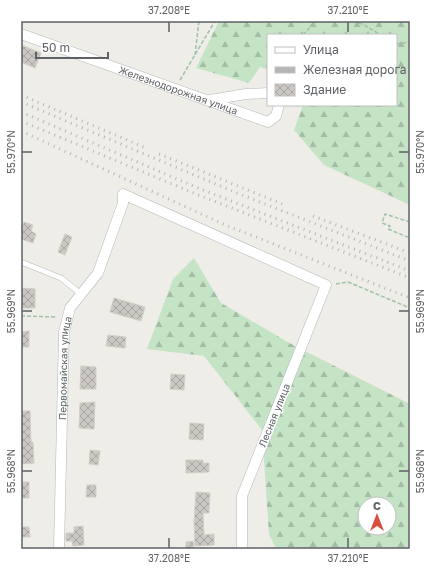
<svg xmlns="http://www.w3.org/2000/svg" width="431" height="570" viewBox="0 0 431 570" font-family="'Golos Text',sans-serif">
	<style>
		.forest { fill: url(#forest-firs); fill-rule: evenodd }
		.building { fill: url(#building-cross-hatch); stroke: #d3cfc5 }
		.lines { fill: none; stroke-linecap: round; stroke-linejoin: round }
		.lane-casing { stroke: #b4b6ba; stroke-width: 6 }
		.street-casing { stroke: #b4b6ba; stroke-width: 11 }
		.path { stroke: #9ec2a9; stroke-width: 1.5; stroke-dasharray: 4 2; stroke-linecap: butt }
		.lane { stroke: #fff; stroke-width: 5 }
		.street { stroke: #fff; stroke-width: 10 }
		.rail { stroke: #b4b5b5; stroke-width: 3; stroke-dasharray: 1 5; stroke-linecap: butt }
		.ticks { fill: none; stroke: #5e6165; stroke-width: 1.5 }
		.labels { text-anchor: middle; dominant-baseline: central; stroke-width: 3; stroke-linejoin: round; paint-order: stroke }
		.street-label { font-size: 10px; fill: #5e6165; stroke: #fff }
		.neatline { fill: none; stroke: #5e6165; stroke-width: 1.5 }
		.ticks-label { font-size: 10px; text-anchor: middle; fill: #5e6165 }
	</style>
	<defs>
		<pattern id="forest-firs" width="22" height="20" patternUnits="userSpaceOnUse"><rect width="22" height="20" fill="#c5e4c6"/><path d="M5 1l3.5 6h-7zM16 11l3.5 6h-7z" fill="#a3bca4"/></pattern>
		<pattern id="building-cross-hatch" width="8" height="8" patternUnits="userSpaceOnUse"><rect width="8" height="8" fill="#cbc8c3"/><path d="M0 0l8 8M0 8l8-8" fill="none" stroke="#a8a6a2"/></pattern>
	</defs>
	<rect width="100%" height="100%" fill="#efede7"/>
	<path class="forest" d="M219,21H410V205L324,165L294,130L303,105H396V35H268V70L260,67L249,83L196,68Z
		M194,258L221,303L293,345L410,404V549H276L269,534L262,430L204,356L147,349L173,279ZM365,504H389V528H365Z"/>
	<path class="building" d="M21,45L41,53L35,68L21,62Z
		M24,222L33,225L31,231L36,234L33,243L21,239V230Z
		M65,234L72,237L65,255L58,252Z
		M21,288L35,289V308H21Z
		M114,298L145,307L141,321L110,312Z
		M29,331V347H21V332Z
		M108,335L126,337L125,348L106,346Z
		M81,366L96,367V389H80Z
		M171,374L185,375L184,390L170,389Z
		M95,402L94,429L79,428L80,403Z
		M21,411H30L31,442H33L34,463L21,464Z
		M190,423L204,424L203,440L189,439Z
		M90,450L100,451L98,465L89,464Z
		M186,460H203V463H209V472L186,473Z
		M21,482H29V498H21Z
		M87,485H96V497H86Z
		M196,492L210,493L209,513H203L204,535L214,534V545L195,546L194,521Z
		M83,526L84,545L73,546L72,541H66V533H74V527Z
		M21,527H29L30,537H21Z
		M193,541L194,549H186V542Z"/>
	<g class="lines">
		<defs>
			<path id="lane" d="M21,262L61,278L81,294"/>
			<g id="street">
				<path id="s1" d="M21,34L268,122L276,116L279,105"/>
				<path d="M210,100L246,94L268,93"/>
				<path id="s2" d="M59,549L64,332L70,308L98,273L123,203V194L326,285L242,496V549"/>
			</g>
		</defs>
		<use href="#lane" class="lane-casing"/>
		<use href="#street" class="street-casing"/>
		<path class="path" d="M353,21L364,25L381,35
			M303,35L316,21
			M396,44L410,42
			M195,55L199,21
			M180,80L215,21
			M410,222L385,214L382,223L390,226L388,229L410,238
			M336,284L348,282L410,308
			M21,316L57,317"/>
		<use href="#lane" class="lane"/>
		<use href="#street" class="street"/>
		<path class="rail" d="M21,95L146,148
			M21,102L237,193L410,261
			M21,112L198,188L410,271
			M21,121L196,194L410,278
			M21,131L223,224L410,298
			M159,154L285,205
			M313,216L410,253"/>
	</g>
	<path class="ticks" d="M169,22V32M348,22V32M22,152H32M399,152H409M22,311H32M399,311H409M22,471H32M399,471H409M169,538V548M348,538V548"/>
	<g class="labels">
		<g class="street-label">
			<text stroke="none"><textPath href="#s1" startOffset="167">Железнодорожная улица</textPath></text>
			<text stroke="none"><textPath href="#s2" startOffset="181">Первомайская улица</textPath></text>
			<text transform="translate(274 415) rotate(-68)">Лесная улица</text>
		</g>
	</g>
	<rect width="431" height="570" fill="none" stroke="#ffffff" stroke-width="44"/>
	<rect x="267" y="34" width="130" height="72" fill="#ffffff" stroke="#bfc0c1"/>
	<rect x="275" y="47" width="20" height="6" fill="#ffffff" stroke="#bfc0c1"/>
	<text x="303" y="54" font-size="12" fill="#5e6165">Улица</text>
	<rect x="275" y="67" width="20" height="6" fill="#b4b5b5" stroke="#bfc0c1"/>
	<text x="303" y="74" font-size="12" fill="#5e6165">Железная дорога</text>
	<rect x="275" y="84" width="20" height="12" fill="url(#building-cross-hatch)" stroke="#bfc0c1"/>
	<text x="303" y="94" font-size="12" fill="#5e6165">Здание</text>
	<g transform="translate(377 516)"><circle r="19" fill="#ffffff" stroke="#bfc0c1"/>
	<path d="M0-3L7 15L0 10L-7 15Z" fill="#db4f40"/>
	<text y="-6" font-size="11" font-weight="bold" text-anchor="middle" fill="#5e6165">С</text>
	</g>
	<path d="M36 52v6h72v-6" fill="none" stroke="#5e6165" stroke-width="2"/>
	<text x="42" y="52" font-size="12" fill="#5e6165" stroke="#ffffff" stroke-width="3" paint-order="stroke">50 m</text>
	<rect x="22" y="22" width="387" height="526" class="neatline"/>
	<g class="ticks-label">
		<text x="169" y="14">37.208°E</text>
		<text x="348" y="14">37.210°E</text>
		<text transform="translate(11 152) rotate(-90)" y="4">55.970°N</text>
		<text transform="translate(420 152) rotate(-90)" y="4">55.970°N</text>
		<text transform="translate(11 311) rotate(-90)" y="4">55.969°N</text>
		<text transform="translate(420 311) rotate(-90)" y="4">55.969°N</text>
		<text transform="translate(11 471) rotate(-90)" y="4">55.968°N</text>
		<text transform="translate(420 471) rotate(-90)" y="4">55.968°N</text>
		<text x="169" y="562">37.208°E</text>
		<text x="348" y="562">37.210°E</text>
	</g>
</svg>
